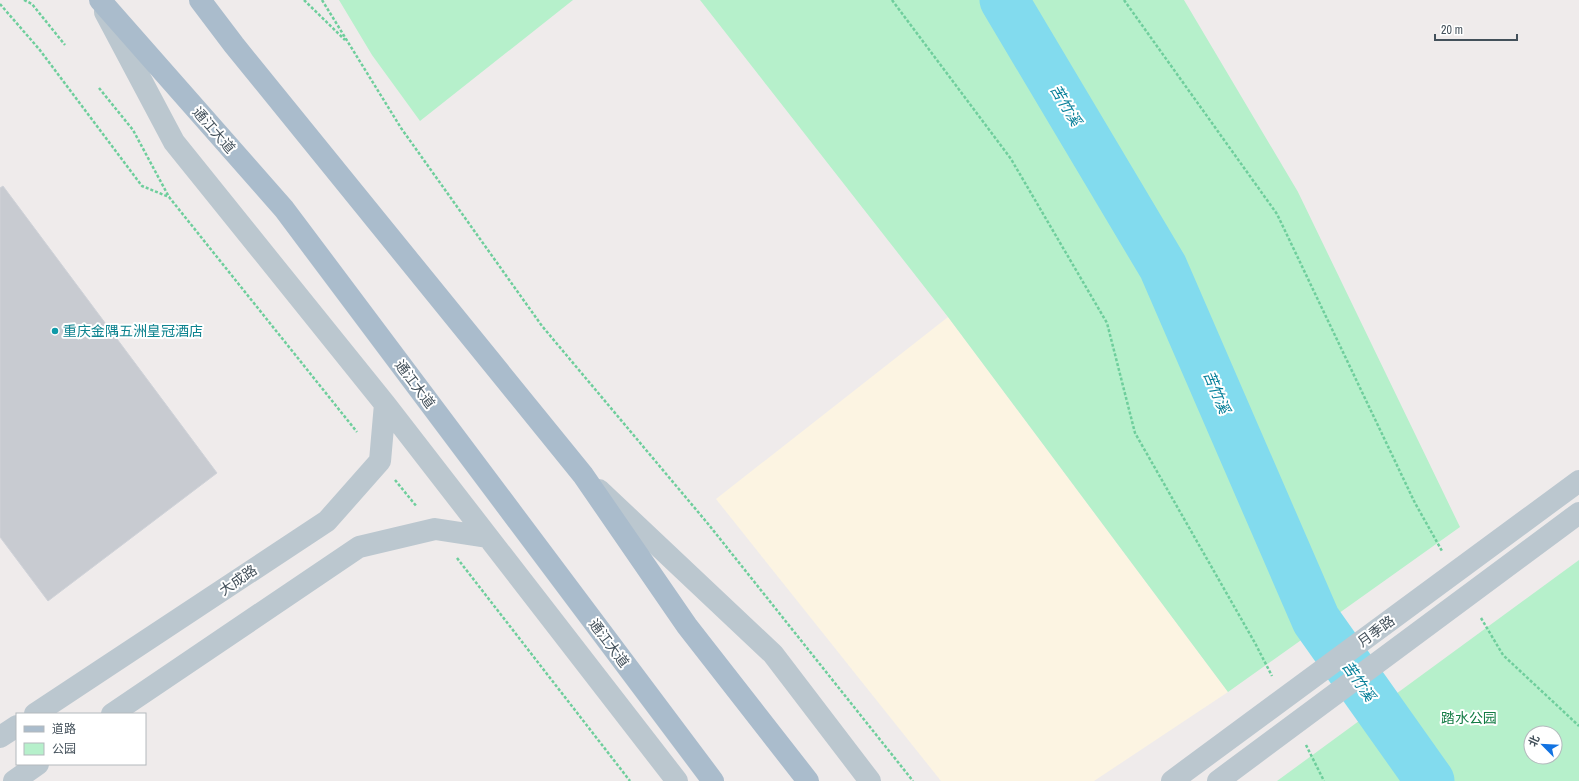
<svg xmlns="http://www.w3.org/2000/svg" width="1579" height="781" viewBox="0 0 1579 781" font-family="'Archivo Narrow','Noto Sans SC',sans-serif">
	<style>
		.commercial { fill: #fcf4e2 }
		.green { fill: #b6f0cb; fill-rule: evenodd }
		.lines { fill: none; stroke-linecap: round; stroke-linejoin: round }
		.river { stroke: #82dbee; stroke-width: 49 }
		.building { fill: #c8cbd1; stroke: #cfd2d8 }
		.path { stroke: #6ece9c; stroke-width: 2.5; stroke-dasharray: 3 2; stroke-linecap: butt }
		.minor { stroke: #bbc7cf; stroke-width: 22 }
		.major { stroke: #aabccc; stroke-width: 22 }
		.culture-dot { fill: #0f9aa8; stroke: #fff; stroke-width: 1.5 }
		.labels { text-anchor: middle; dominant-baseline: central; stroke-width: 4; stroke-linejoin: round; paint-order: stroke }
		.street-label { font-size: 14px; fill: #43505a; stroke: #fff }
		.culture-label { font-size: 14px; fill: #0d838f; stroke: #fff; text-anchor: start }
		.park-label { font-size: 14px; fill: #137c44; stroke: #fff }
		.water-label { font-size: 15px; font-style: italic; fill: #08809a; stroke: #fff }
	</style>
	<rect width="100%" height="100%" fill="#efebeb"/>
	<path class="commercial" d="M948,317L1228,692L1094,781H941L716,499Z"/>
	<path class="green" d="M339,0H573L420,121L372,55Z
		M700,0H1184L1298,192L1460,527L1228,692L948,317Z
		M1579,560V781H1277ZM1531,733H1555V757H1531Z"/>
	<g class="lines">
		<path class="river" d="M1004,0L1163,267L1316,620L1430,781"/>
	</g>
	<path class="building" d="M3,186L217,473L48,601L0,537V188Z"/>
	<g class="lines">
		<path class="path" d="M24,0L32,4L65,45
			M304,0L345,40
			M322,0L401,128L542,326L709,525L913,781
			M892,0L1011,159L1107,323L1135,433L1255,643L1272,676
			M1124,0L1277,214L1415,503L1442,551
			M0,4L39,49L142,186L169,197L357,432
			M99,88L133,130L169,197
			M395,480L417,507
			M457,558L630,781
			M1481,618L1503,655L1579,726
			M1306,745L1324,781"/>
		<path class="minor" d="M105,12L174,142L385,404L677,781
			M599,490L773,654L870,781
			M35,714L327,521L380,461L385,404
			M112,714L359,547L435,529L487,537
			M0,737L17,726
			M14,781L38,764
			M1172,781L1579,481
			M1218,781L1579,513"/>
		<path class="major" d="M100,0L284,209L713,781
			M200,0L234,45L583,475L687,626L808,781"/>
	</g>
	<circle class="culture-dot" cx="55" cy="331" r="4"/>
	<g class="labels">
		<g class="street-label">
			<text transform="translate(214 130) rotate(49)">通江大道</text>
			<text transform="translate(415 384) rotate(53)">通江大道</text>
			<text transform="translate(238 580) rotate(-34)">大成路</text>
			<text transform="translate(1376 631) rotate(-36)">月季路</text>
			<text transform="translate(609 643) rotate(53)">通江大道</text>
		</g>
		<g class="culture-label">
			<text x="63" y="331">重庆金隅五洲皇冠酒店</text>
		</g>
		<g class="park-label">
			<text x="1469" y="718">踏水公园</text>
		</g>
		<g class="water-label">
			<text transform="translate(1066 105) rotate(59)">苦竹溪</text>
			<text transform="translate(1217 392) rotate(67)">苦竹溪</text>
			<text transform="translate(1359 681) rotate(55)">苦竹溪</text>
		</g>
	</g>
	<rect x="16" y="713" width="130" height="52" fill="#ffffff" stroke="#b4b9bd"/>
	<rect x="24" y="726" width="20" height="6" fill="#aabccc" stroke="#b4b9bd"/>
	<text x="52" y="733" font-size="12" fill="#43505a">道路</text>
	<rect x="24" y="743" width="20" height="12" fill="#b6f0cb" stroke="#b4b9bd"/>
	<text x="52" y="753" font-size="12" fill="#43505a">公园</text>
	<g transform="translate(1543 745) rotate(294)"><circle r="19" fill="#ffffff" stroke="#b4b9bd"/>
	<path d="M0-3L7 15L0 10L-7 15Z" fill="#1273e2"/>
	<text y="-6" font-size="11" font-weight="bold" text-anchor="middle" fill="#43505a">北</text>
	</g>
	<path d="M1435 34v6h82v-6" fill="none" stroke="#43505a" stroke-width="2"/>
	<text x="1441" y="34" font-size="12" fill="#43505a" stroke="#ffffff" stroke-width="3" paint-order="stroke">20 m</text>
</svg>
